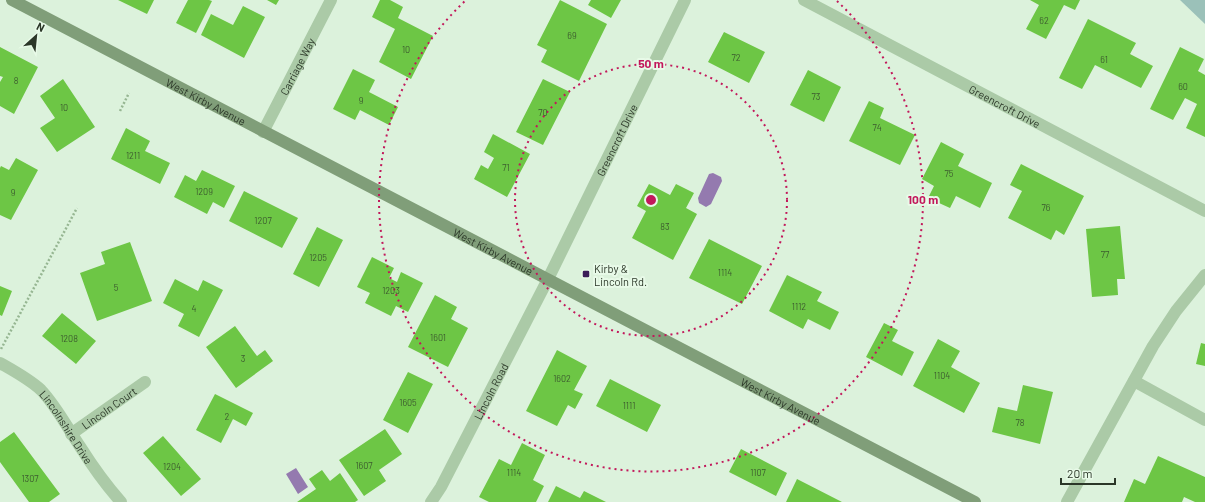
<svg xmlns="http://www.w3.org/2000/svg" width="1205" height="502" viewBox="0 0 1205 502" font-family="Barlow,sans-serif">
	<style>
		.green { fill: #9bc1b9 }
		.water { fill: #947aaf }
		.building { fill: #6dc645 }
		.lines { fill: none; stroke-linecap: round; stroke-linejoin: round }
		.path { stroke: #96b692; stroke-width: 2.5; stroke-dasharray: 2 2; stroke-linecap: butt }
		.street { stroke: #abcaa7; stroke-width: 12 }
		.secondary { stroke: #809e79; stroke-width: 12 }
		.ring { fill: none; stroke: #c2185b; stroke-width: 2; stroke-dasharray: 2 4 }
		.poi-dot { fill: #3c1d59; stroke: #e8fae8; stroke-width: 1.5 }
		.labels { text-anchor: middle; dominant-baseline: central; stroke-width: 4; stroke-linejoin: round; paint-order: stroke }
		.number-label { font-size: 9px; fill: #3c5b2f }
		.street-label { font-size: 11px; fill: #2b3728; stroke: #e8fae8 }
		.poi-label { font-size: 11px; fill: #2b3728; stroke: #e8fae8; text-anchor: start }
		.centre { fill: #c2185b; stroke: #e8fae8; stroke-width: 2 }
		.ring-label { font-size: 12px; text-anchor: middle; font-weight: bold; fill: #c2185b; stroke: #e8fae8; stroke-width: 4; stroke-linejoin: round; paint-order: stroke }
	</style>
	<rect width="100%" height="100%" fill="#dcf2dc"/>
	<path class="green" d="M1180,0H1205V24Z"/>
	<path class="water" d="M713,173L721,177L722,181L711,204L706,207L699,203L698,198L709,174Z
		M296,468L308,487L298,494L286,474Z"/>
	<path class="building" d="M118,0H154L147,14Z
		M188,0H209L212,1L196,33L176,23Z
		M267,0H279L276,5Z
		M380,0H390L403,7L398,18L433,36L411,79L379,62L395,29L372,17Z
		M560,0L607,24L579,81L541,62L547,50L537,45Z
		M591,0H621L611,18L588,5Z
		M1030,0H1080L1075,10L1064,5L1046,39L1026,29L1039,5Z
		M243,6L265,17L244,58L201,35L211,14L233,25Z
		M1088,19L1136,43L1130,54L1153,66L1141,88L1095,65L1082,89L1059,78Z
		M724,32L765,52L749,83L708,62Z
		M0,47L38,67L14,114L0,106V82L3,77L0,76Z
		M1180,47L1204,59L1198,71L1205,75V137L1186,128L1197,104L1185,98L1173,120L1150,109Z
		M353,69L375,80L369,92L398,107L389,125L360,110L355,120L333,109Z
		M808,70L841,87L824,122L790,105Z
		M63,79L95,127L57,152L40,128L55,118L40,96Z
		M543,79L570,92L543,145L516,132Z
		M869,101L884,108L880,118L915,135L900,165L849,141Z
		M126,128L150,141L145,151L170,163L160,184L111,159Z
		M493,134L530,154L507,197L474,179L481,165L488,169L494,158L484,152Z
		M941,142L964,154L958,166L992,183L980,208L956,196L950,208L928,198L934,186L922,179Z
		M16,158L38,170L11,220L0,215V168L1,166L9,170Z
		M1021,164L1084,196L1064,235L1056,230L1051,240L1008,218L1022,191L1010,185Z
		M202,170L235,186L224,208L213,202L207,214L174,197L185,175L196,181Z
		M649,184L670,195L676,184L694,193L686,208L697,214L673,260L632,238L646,211L637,206Z
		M244,191L298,218L282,248L229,221Z
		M1120,226L1125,279H1117L1118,295L1092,297L1086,229Z
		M317,227L343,240L319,287L293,274Z
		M709,239L762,266L742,304L689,278Z
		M130,242L152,301L97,321L80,273L105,264L101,252Z
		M372,257L394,268L389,278L397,282L401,272L423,283L408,312L396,306L391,316L365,303L370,293L357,287Z
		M787,275L822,292L817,301L839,312L830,330L808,319L803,329L769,311Z
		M175,279L198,291L203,280L223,290L199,337L178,326L184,314L163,303Z
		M0,286L12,291L2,316L0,315Z
		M435,295L457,307L451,319L468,328L448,367L408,347Z
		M62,313L96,341L76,364L42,336Z
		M884,323L898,330L892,341L914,352L902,376L866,357Z
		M235,326L257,356L265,350L273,361L236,388L206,347Z
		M938,339L960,351L951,367L980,383L964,413L913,386Z
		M1201,343L1205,344V366L1196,364Z
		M557,350L587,366L574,390L583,394L575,409L568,405L557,426L526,411Z
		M408,372L433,384L408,433L383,420Z
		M610,379L661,405L647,432L596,406Z
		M1023,385L1053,392L1040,444L992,432L998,407L1017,411Z
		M215,394L253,413L246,426L233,419L221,443L196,430Z
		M385,429L402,454L379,470L386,481L364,496L339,460Z
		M14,432L60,494L49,502H29L0,462V442Z
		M163,436L201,479L181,496L143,453Z
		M522,443L545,455L533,480L544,486L536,502H489L479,497L499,459L511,465Z
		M741,449L787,473L776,496L729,472Z
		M1158,456L1205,477V502H1195L1184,497L1182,502H1124L1134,479L1145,484Z
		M322,470L330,481L340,473L358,500L355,502H297L316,489L309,479Z
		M797,479L842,502H786Z
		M556,486L580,498L584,491L606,502H548Z"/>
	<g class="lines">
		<path class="path" d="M120,111L129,93
			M1,349L77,208"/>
		<g class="street">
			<path id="s1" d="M804,0L1205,211"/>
			<path id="s2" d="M263,132L331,0"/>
			<path id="s3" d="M0,363C14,371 29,379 41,390C57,407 68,429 81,448C93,467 106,485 121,502"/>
			<path d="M1134,381L1205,420"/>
			<path id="s4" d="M71,434L145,382"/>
			<path id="s5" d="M431,502L441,487L548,279L685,0"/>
			<path d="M1067,502L1153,346L1176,311L1205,275"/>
		</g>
		<path class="secondary" id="s6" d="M12,0L975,502"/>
	</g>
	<g class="ring">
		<circle cx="651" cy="200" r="136"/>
		<path d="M837 1A272 272 0 1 1 465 1"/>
	</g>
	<rect class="poi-dot" x="582" y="270" width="8" height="8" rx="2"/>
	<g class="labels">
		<g class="number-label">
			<text x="1044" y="20">62</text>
			<text x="572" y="35">69</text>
			<text x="406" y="49">10</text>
			<text x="736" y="57">72</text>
			<text x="1104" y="59">61</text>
			<text x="16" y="80">8</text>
			<text x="1183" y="86">60</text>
			<text x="816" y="96">73</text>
			<text x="361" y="100">9</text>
			<text x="64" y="107">10</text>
			<text x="543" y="112">70</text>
			<text x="877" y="127">74</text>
			<text x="133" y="155">1211</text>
			<text x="506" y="167">71</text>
			<text x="949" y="173">75</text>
			<text x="204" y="191">1209</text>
			<text x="13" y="192">9</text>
			<text x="1046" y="207">76</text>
			<text x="263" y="220">1207</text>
			<text x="665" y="226">83</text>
			<text x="1105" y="254">77</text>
			<text x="318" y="257">1205</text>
			<text x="725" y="272">1114</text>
			<text x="116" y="287">5</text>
			<text x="391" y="290">1203</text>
			<text x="799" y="306">1112</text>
			<text x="194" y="308">4</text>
			<text x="438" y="337">1601</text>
			<text x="69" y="338">1208</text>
			<text x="243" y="358">3</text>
			<text x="942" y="375">1104</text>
			<text x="562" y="378">1602</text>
			<text x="408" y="402">1605</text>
			<text x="629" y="405">1111</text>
			<text x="227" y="416">2</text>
			<text x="1020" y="422">78</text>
			<text x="364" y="465">1607</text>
			<text x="172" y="466">1204</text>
			<text x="514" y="472">1114</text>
			<text x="758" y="472">1107</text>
			<text x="30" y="478">1307</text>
		</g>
		<g class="street-label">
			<text stroke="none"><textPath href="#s2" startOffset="74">Carriage Way</textPath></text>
			<text stroke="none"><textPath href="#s6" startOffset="219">West Kirby Avenue</textPath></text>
			<text stroke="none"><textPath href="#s1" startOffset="227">Greencroft Drive</textPath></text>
			<text stroke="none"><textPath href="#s5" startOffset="407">Greencroft Drive</textPath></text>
			<text stroke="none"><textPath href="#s6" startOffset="543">West Kirby Avenue</textPath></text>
			<text stroke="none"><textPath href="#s5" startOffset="126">Lincoln Road</textPath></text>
			<text stroke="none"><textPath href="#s6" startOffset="867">West Kirby Avenue</textPath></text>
			<text stroke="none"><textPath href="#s4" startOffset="46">Lincoln Court</textPath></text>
			<text stroke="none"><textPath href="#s3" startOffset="94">Lincolnshire Drive</textPath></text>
		</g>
		<g class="poi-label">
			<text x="594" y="268">Kirby &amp;<tspan x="594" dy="13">Lincoln Rd.</tspan></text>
		</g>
	</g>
	<circle cx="651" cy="200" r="6" class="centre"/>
	<g class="ring-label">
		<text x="651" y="68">50 m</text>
		<text x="923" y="204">100 m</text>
	</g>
	<g transform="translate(36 36) rotate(27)" stroke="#e8fae8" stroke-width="3" paint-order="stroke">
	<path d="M0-3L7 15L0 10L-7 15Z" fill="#2b3728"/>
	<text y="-6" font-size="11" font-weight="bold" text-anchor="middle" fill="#2b3728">N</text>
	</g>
	<path d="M1061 478v6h54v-6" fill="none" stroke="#2b3728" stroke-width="2"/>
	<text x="1067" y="478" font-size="12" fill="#2b3728" stroke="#e8fae8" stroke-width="3" paint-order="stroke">20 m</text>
</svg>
